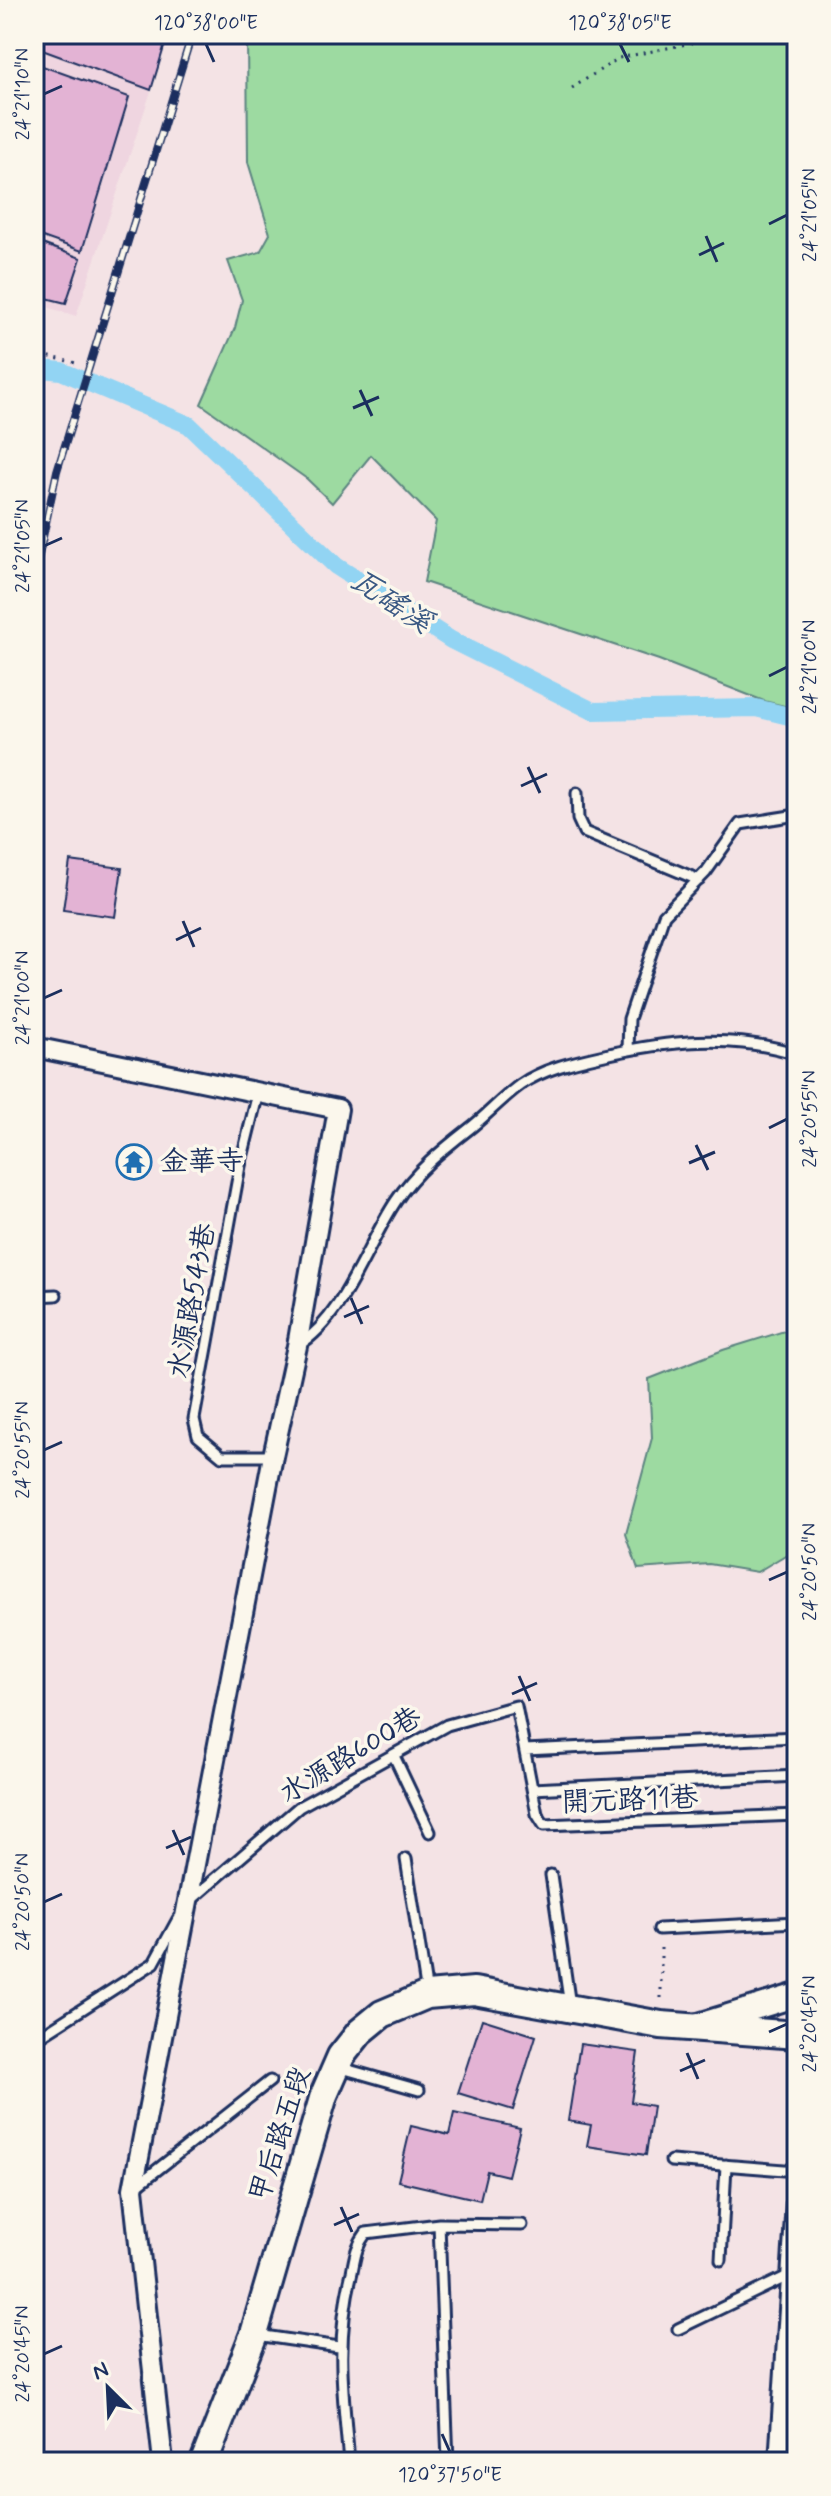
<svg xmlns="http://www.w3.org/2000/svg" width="831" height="2496" viewBox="0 0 831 2496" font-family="Mynerve,'LXGW WenKai TC',sans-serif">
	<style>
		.built { fill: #efd5e0 }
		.green { fill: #9ddaa1; stroke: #5c8480; stroke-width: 2 }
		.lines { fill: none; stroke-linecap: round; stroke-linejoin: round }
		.canal { stroke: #92d4f3; stroke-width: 18 }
		.building { fill: #e3b3d4; stroke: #1b2f5e; stroke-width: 2 }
		.service-casing { stroke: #1b2f5e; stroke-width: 15 }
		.minor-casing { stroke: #1b2f5e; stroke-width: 24 }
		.tertiary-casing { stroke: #1b2f5e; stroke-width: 28 }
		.secondary-casing { stroke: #1b2f5e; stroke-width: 32 }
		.path { stroke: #1b2f5e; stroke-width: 3; stroke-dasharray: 2 6; stroke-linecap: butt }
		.service { stroke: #fbf7ec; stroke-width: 9 }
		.minor { stroke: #fbf7ec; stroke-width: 18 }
		.tertiary { stroke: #fbf7ec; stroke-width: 22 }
		.secondary { stroke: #fbf7ec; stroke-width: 26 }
		.rail-casing { stroke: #1b2f5e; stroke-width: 8 }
		.rail { stroke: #fbf7ec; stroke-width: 5; stroke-dasharray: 15; stroke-linecap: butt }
		.ticks { fill: none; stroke: #1b2f5e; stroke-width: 3 }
		.labels { text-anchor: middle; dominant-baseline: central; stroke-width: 7; stroke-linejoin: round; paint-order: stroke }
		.poi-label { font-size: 28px; fill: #1b2f5e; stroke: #fbf7ec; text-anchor: start }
		.street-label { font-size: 28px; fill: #1b2f5e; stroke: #fbf7ec }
		.water-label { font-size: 30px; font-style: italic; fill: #395883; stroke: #fbf7ec }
		.neatline { fill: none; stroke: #1b2f5e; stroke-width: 3 }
		.ticks-label { font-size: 20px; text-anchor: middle; fill: #1b2f5e }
	</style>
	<rect width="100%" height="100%" fill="#f4e3e5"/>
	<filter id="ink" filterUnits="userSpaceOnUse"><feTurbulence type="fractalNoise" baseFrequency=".0125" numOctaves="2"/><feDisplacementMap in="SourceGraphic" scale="16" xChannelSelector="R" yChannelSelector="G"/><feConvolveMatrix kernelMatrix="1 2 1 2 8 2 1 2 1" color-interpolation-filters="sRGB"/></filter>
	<g filter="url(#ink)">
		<path class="built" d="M34,34H170L76,316L34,303Z"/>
		<path class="green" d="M247,34H797V709L764,701L659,660L424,582L436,521L371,455L332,503L307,479L201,404L235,328L242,300L228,261L260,252L270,234L248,162Z
			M797,1327V1548L757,1572L709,1564L638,1569L626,1534L652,1438L649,1379L723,1350Z"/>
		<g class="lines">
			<path class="canal" d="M34,368L61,371L189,425L336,566L451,640L593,711L756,708L797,718"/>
		</g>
		<path class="building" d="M34,34H168L151,90L34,47Z
			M34,63L129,97L82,251L34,234Z
			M34,241L81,258L66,303L34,295Z
			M70,861L122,868L115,917L63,910Z
			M482,2019L536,2036L513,2110L458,2093Z
			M580,2044L638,2052L631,2102L653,2106L646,2155L587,2146L591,2125L568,2121Z
			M454,2113L520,2128L508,2176L487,2171L480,2200L398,2181L411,2126L449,2135Z"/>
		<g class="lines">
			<defs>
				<path id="service" d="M577,793L578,819L584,832L699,880
					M628,1050L629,1019L664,915L706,872L740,824L797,815
					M258,1093L240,1166L194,1419L198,1436L222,1456H273
					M34,1296L56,1295
					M299,1345C344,1317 366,1246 396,1201C415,1172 442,1150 469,1129C487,1115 502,1098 520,1085C543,1069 573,1062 600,1056C667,1041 730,1033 797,1054
					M525,1750L797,1737
					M394,1756L430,1832
					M532,1789L797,1776
					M406,1859L427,1994
					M551,1875L570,2006
					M191,1900L299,1807L447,1725L516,1706L537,1814L544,1825L797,1815
					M659,1929L797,1922
					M34,2040L154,1963L178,1919
					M338,2067L419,2090
					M671,2161L797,2171
					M134,2188L270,2081
					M439,2224L522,2225
					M721,2260L726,2165
					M678,2329L790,2275
					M257,2335L339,2347
					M349,2462C343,2393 335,2341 352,2272C355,2257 356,2246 366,2233L439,2224L448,2462"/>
				<path id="minor" d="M34,1047L338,1109L297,1346L273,1456L133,2189L163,2462
					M779,2462L797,2187"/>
				<path id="tertiary" d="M699,2025L797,1995"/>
				<path id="secondary" d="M204,2462L254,2334L324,2095L341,2056L360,2032L382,2014L427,1995L474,1991L661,2025L797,2035"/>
			</defs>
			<use href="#service" class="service-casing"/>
			<use href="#minor" class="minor-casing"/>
			<use href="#tertiary" class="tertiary-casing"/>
			<use href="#secondary" class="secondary-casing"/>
			<path class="path" d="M572,88L619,58L735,34
				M34,353L80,364
				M661,1948V2002"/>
			<use href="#service" class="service"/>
			<use href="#minor" class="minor"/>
			<use href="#tertiary" class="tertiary"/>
			<use href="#secondary" class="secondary"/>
			<defs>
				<path id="rail" d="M34,579L57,471L192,34"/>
			</defs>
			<use href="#rail" class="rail-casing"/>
			<use href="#rail" class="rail"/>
		</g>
	</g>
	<path class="ticks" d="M206,44L214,62M620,44L629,62M44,94L62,86M769,224L787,215M706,236L717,262M699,255L724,243M360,390L372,416M353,408L379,397M44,546L62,538M769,676L787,667M528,767L540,793M521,786L547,774M183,921L194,947M176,940L201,928M44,998L62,990M769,1128L787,1119M696,1145L708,1170M689,1163L715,1152M351,1298L362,1324M344,1317L369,1306M44,1450L62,1442M769,1580L787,1572M519,1676L530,1701M512,1694L537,1683M173,1830L184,1855M166,1848L191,1837M44,1902L62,1894M769,2032L787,2024M687,2053L698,2079M680,2071L705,2060M341,2207L352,2232M334,2225L359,2214M44,2354L62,2346M442,2434L450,2452"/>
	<defs>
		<symbol id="temple-ring" viewBox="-11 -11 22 22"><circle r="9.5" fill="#fbf7ec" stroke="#1f6fb2" stroke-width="1.5"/><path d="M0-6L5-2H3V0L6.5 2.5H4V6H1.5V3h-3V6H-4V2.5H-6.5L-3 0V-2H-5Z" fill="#1f6fb2"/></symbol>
	</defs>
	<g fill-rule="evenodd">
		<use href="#temple-ring" x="114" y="1142" width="40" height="40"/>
	</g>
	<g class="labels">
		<g class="poi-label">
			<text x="160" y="1162">金華寺</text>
		</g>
		<g class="street-label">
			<text transform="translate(193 1301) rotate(-80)">水源路543巷</text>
			<text transform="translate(351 1756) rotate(-31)">水源路600巷</text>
			<text transform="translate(630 1801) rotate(-2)">開元路11巷</text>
			<text transform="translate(281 2135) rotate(-72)">甲后路五段</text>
		</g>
		<g class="water-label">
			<text transform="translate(391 602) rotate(33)">瓦磘溪</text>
		</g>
	</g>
	<rect width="831" height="2496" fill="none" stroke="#fbf7ec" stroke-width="88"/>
	<g transform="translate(108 2388) rotate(336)" stroke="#fbf7ec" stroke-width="6" paint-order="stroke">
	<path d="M0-6L14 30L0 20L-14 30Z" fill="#1b2f5e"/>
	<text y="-12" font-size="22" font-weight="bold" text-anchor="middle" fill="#1b2f5e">N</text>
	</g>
	<rect x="44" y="44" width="743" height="2408" class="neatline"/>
	<g class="ticks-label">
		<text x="206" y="29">120°38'00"E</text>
		<text x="620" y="29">120°38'05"E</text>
		<text transform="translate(22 94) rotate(-90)" y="7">24°21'10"N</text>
		<text transform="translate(809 215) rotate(-90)" y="7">24°21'05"N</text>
		<text transform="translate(22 546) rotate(-90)" y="7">24°21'05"N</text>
		<text transform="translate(809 667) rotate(-90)" y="7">24°21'00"N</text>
		<text transform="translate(22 998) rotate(-90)" y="7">24°21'00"N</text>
		<text transform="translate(809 1119) rotate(-90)" y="7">24°20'55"N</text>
		<text transform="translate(22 1450) rotate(-90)" y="7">24°20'55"N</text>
		<text transform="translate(809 1572) rotate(-90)" y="7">24°20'50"N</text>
		<text transform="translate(22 1902) rotate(-90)" y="7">24°20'50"N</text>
		<text transform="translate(809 2024) rotate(-90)" y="7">24°20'45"N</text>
		<text transform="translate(22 2354) rotate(-90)" y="7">24°20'45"N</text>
		<text x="450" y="2481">120°37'50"E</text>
	</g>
</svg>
